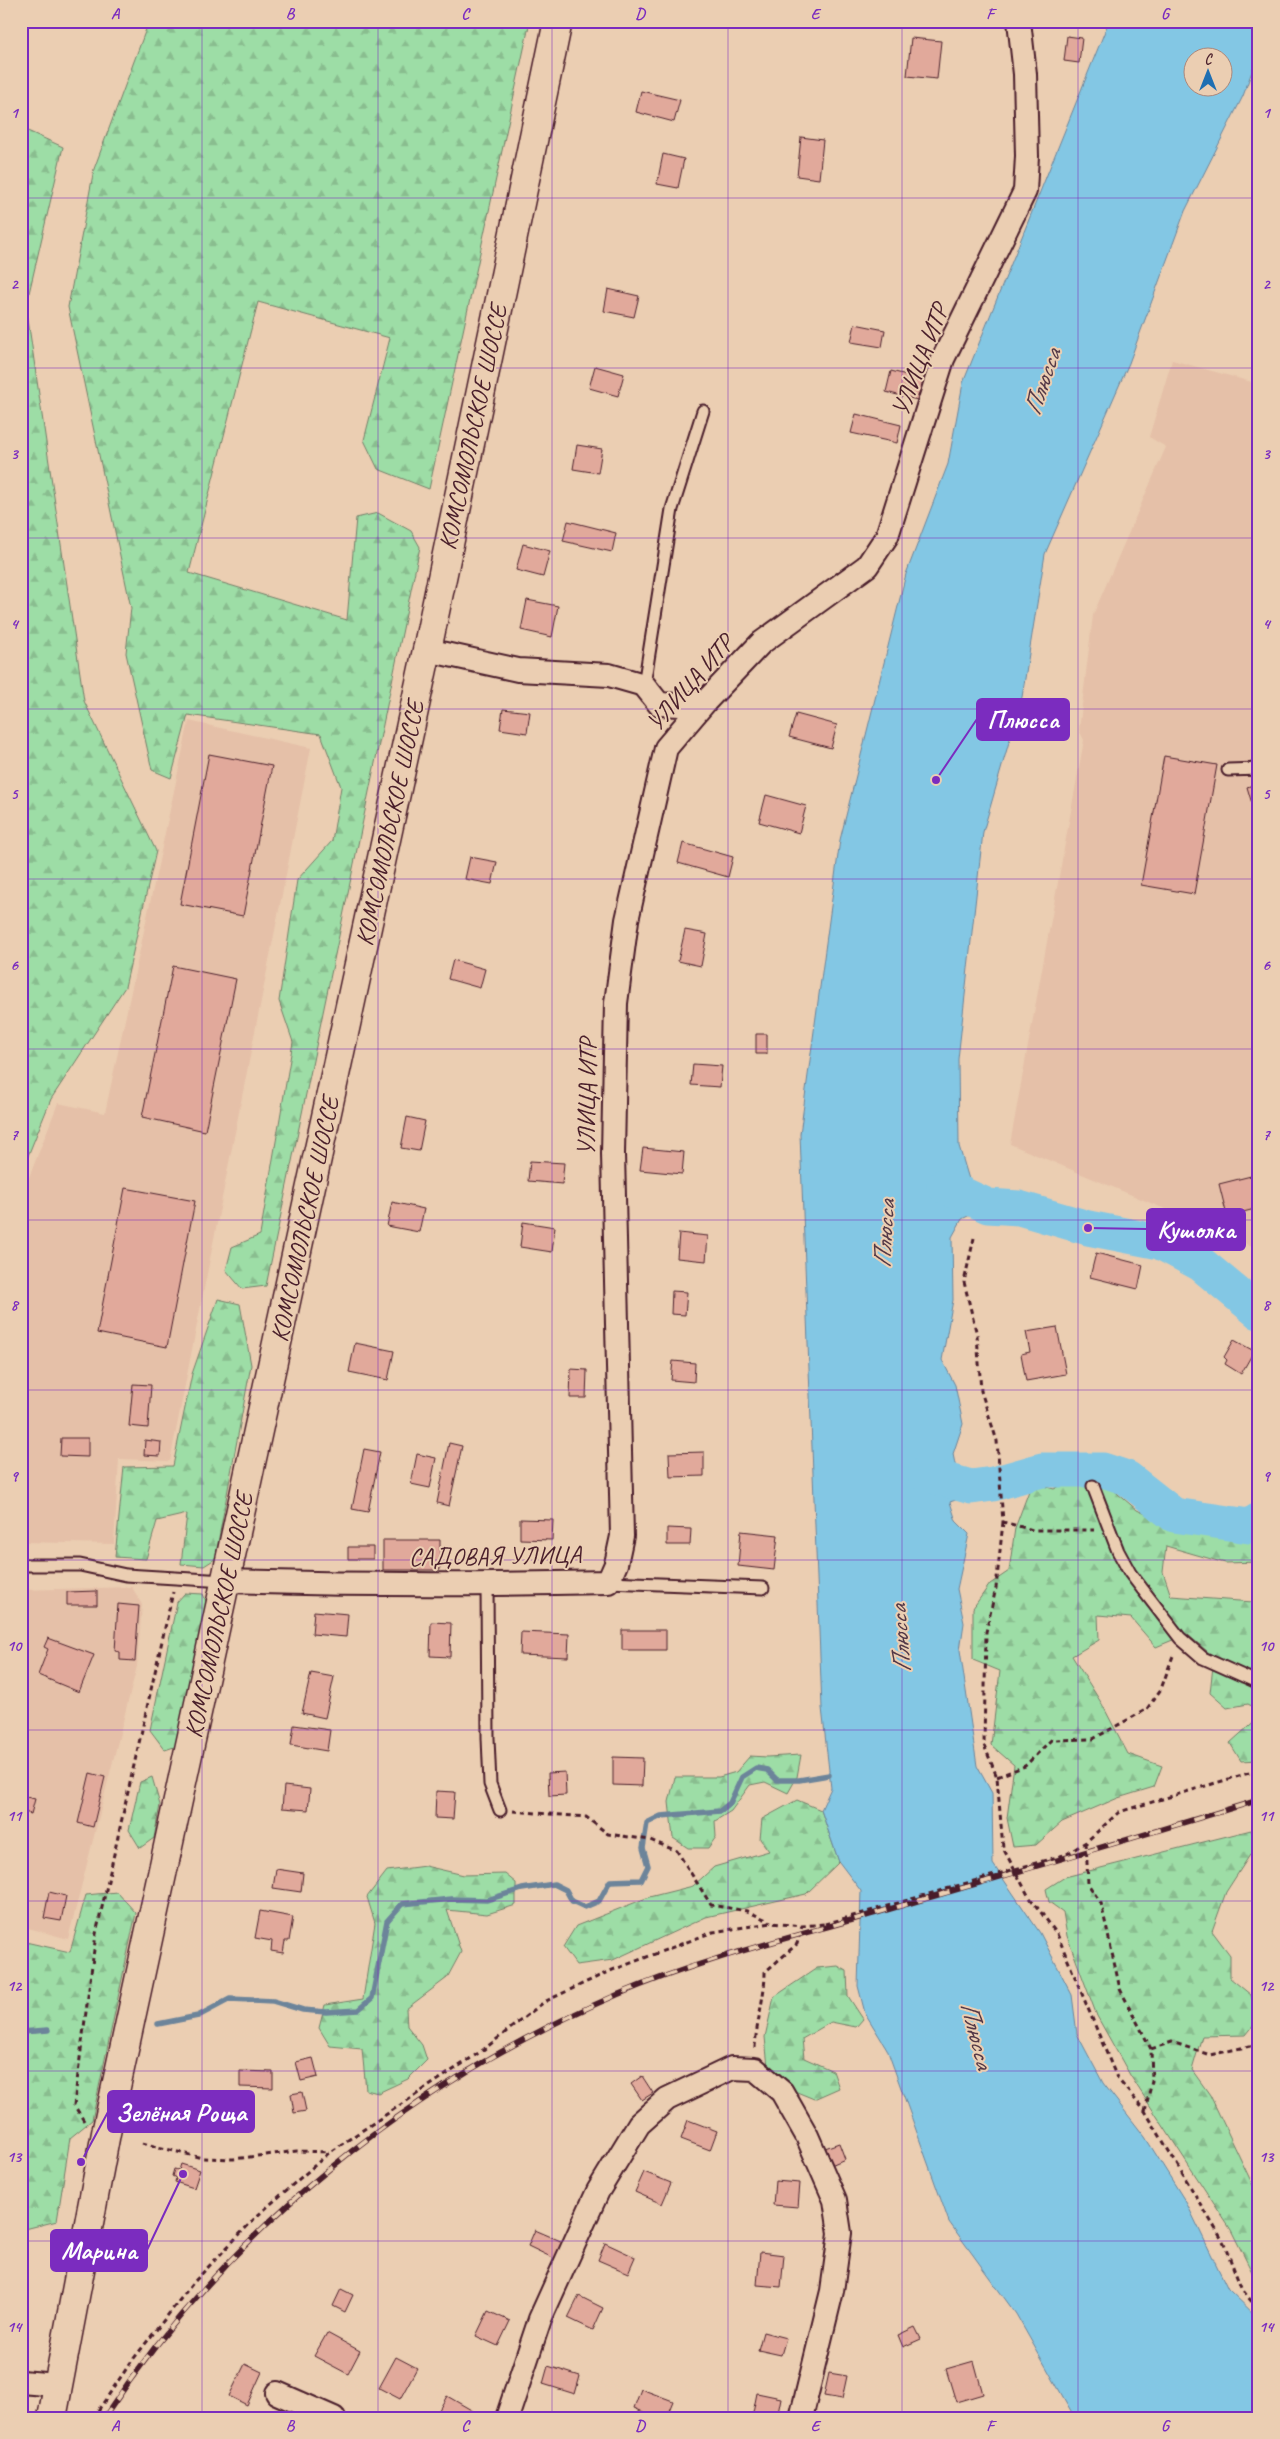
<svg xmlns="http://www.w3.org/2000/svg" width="1280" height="2439" viewBox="0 0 1280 2439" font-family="Caveat,sans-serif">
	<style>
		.built { fill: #e5c0a8 }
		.forest { fill: url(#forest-firs); stroke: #747e68 }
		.water { fill: #83c7e4; stroke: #6c849a; fill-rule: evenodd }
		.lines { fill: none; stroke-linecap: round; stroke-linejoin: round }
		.stream { stroke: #6c849a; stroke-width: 5.5 }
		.river { stroke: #83c7e4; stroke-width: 35 }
		.building { fill: #e1a99b; stroke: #4a1f2b }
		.service-casing { stroke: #4a1f2b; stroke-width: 15 }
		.minor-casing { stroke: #4a1f2b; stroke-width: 26 }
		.secondary-casing { stroke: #4a1f2b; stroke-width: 31 }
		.path { stroke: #4a1f2b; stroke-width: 3; stroke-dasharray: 5 4; stroke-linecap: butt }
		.service { stroke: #ebceb2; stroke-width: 11 }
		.minor { stroke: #ebceb2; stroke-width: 22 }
		.secondary { stroke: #ebceb2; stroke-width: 28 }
		.rail-casing { stroke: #4a1f2b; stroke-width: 5.5 }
		.rail { stroke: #ebceb2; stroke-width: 4; stroke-dasharray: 11; stroke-linecap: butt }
		.path-bridge { stroke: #4a1f2b; stroke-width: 3; stroke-dasharray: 5 4; stroke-linecap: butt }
		.grid { fill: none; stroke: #7b2cbf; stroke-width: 1; stroke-opacity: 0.55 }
		.labels { text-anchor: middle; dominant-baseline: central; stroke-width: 4; stroke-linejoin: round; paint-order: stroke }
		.street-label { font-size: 25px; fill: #4a1f2b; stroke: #ebceb2 }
		.water-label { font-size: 26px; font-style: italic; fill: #533847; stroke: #ebceb2 }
		.leader { fill: none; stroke: #7b2cbf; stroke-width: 2 }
		.callout-dot { fill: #7b2cbf; stroke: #ebceb2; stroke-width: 2 }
		.callout { fill: #7b2cbf; stroke: #7b2cbf; stroke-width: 2 }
		.callout-label { font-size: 26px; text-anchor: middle; font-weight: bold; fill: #fff }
		.neatline { fill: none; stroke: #7b2cbf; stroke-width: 2 }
		.grid-label { font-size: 16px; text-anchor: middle; font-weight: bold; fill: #7b2cbf }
	</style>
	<defs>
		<pattern id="forest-firs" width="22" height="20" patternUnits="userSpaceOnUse" patternTransform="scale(1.25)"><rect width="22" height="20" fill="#9ddda6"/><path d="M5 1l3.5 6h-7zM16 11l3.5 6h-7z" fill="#89bd8f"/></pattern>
	</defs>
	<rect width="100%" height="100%" fill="#ebceb2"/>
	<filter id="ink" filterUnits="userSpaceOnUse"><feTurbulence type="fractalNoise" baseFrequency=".02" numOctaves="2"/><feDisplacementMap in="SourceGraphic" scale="10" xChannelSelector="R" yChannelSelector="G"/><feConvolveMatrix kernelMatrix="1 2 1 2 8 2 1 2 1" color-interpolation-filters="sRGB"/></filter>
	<g filter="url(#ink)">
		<path class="built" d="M1172,360L1259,384V1251L1239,1240L1010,1144L1084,740L1079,730L1093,615L1166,447L1149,437Z
			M189,721L311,748L170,1461L119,1459L114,1544L21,1542V1198L58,1103L105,1113Z
			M132,1587L142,1605L137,1666L68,1939L21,1926V1590Z"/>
		<path class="forest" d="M149,21H530L429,489L378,469L364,440L390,338L258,302L189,573L347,620L356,518L378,513L411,531L420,547L266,1286L242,1289L226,1270L232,1247L260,1235L293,1042L279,1001L297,880L332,841L341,787L321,734L188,715L171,778L152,770L126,653L131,608L68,307L94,169Z
			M21,128L63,147L26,306L84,701L156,851L125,987L51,1099L21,1173Z
			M218,1299L240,1304L251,1365L215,1559L204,1566L181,1564L187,1514L157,1521L146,1559L115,1557L124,1467L173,1466L192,1374Z
			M1077,1478L1111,1488L1137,1510L1171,1526L1218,1528L1259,1537V1562L1225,1563L1166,1546L1163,1572L1171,1596L1253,1602L1259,1609V1710L1248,1704L1227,1708L1210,1693L1214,1657L1187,1634L1156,1647L1131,1618L1098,1615L1099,1640L1072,1656L1102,1704L1128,1754L1162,1766L1154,1787L1118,1798L1062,1822L1036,1845L1013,1847L1007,1818L1014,1765L991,1745L1000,1671L973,1660V1608L990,1584L1009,1571L1015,1528L1032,1483L1054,1489Z
			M185,1593L203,1594L207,1603L177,1746L165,1750L150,1730L177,1602Z
			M1259,1717V1760L1241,1761L1230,1743Z
			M801,1755L797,1777L788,1793L765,1782L750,1785L731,1811L715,1821L716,1837L708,1848H688L673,1838L669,1802L675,1777H719L736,1772L750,1756L767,1757Z
			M152,1777L160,1805L154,1838L140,1848L129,1830L140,1782Z
			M797,1800L821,1810L839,1862L806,1894L706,1917L613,1960L576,1965L563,1947L576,1926L649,1897L693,1886L714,1867L769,1851L760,1839L762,1819Z
			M1251,1830L1257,1844L1226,1892L1212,1931L1230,1955V1978L1251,1995L1258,2020L1246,2035L1202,2036L1192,2070L1210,2095L1259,2198V2286L1231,2230L1130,2075L1097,2016L1067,1936L1063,1912L1049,1902L1046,1889L1065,1877Z
			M425,1866L464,1875L505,1874L516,1883V1905L487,1914L447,1910L461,1952L447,1978L406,2009L407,2026L422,2045L427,2060L408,2079L378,2093L366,2090L362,2049L330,2046L319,2028L325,2005L363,1999L375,1923L367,1897L387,1871Z
			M117,1892L136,1913L92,2120L70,2138L57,2221L21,2230V1941L70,1952L86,1895Z
			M838,1966L847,1971L848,1996L863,2019L856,2027L831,2022L802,2039L804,2058L833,2071L839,2088L814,2099L792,2090L768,2067L765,2037L774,1997L817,1968Z"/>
		<path class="water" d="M1109,21H1259V52L1243,96L1185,211L1129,363L1045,554L1022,697L983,832L958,1059L959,1146L971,1186L988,1206L962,1219L952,1237L953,1300L942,1360L955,1385L963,1424L953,1454L957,1474L971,1487L964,1497L950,1502L956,1521L969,1534L957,1589L964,1623L960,1650L977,1766L992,1793L993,1864L1040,1933L1072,1995L1077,2034L1103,2083L1145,2137L1187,2204L1228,2289L1259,2319V2418H1075L1016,2314L949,2222L887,2049L865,2013L858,1986L861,1891L839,1862L821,1810L831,1788L822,1708L800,1134L840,840L906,574L948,464L963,383ZM1192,58H1222V88H1192Z"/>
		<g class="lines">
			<path class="stream" d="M158,2024L198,2016L230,1999L273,2001L303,2010L326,2012L358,2010L372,1998L387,1921L402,1904L452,1899L487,1900L522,1889L554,1884L566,1890L572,1901L585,1907L599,1901L610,1881L641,1880L648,1866L643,1848L647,1823L661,1816L720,1811L730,1803L742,1777L756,1768L767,1770L777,1780H799L829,1775
				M21,2032L48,2030"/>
			<path class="river" d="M944,1186L988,1206L1019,1208L1088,1228L1160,1242L1201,1264L1259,1312
				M925,1474L971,1487L993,1484L1042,1470H1103L1127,1478L1174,1515L1249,1526L1259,1520"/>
		</g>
		<path class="building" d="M645,21H673L670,29Z
			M1067,36L1082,38L1079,63L1064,61Z
			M911,38L941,41L937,79L907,76Z
			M641,91L680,100L674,122L636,112Z
			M801,137L823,140L819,179L797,176Z
			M663,154L684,159L678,188L657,184Z
			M608,289L639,296L634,317L604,311Z
			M855,324L885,330L882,347L851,342Z
			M595,366L624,374L618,396L589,388Z
			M891,371L934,382L929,403L886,392Z
			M856,414L901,425L897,443L851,433Z
			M577,445L602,449L598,473L573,469Z
			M568,521L616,533L612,552L563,541Z
			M523,544L550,551L543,577L516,570Z
			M527,600L558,606L552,637L521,630Z
			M503,709L530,712L527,733L500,729Z
			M796,714L837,725L831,748L789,737Z
			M209,754L272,766L243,916L180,904Z
			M1164,756L1217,765L1194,894L1141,885Z
			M1259,783V827L1247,787Z
			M766,795L806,806L799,833L759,822Z
			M683,843L733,857L728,877L678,863Z
			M470,857L497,862L492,884L465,879Z
			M685,930L707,934L701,966L678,961Z
			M453,960L485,969L480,988L448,979Z
			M173,966L236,979L205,1131L142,1117Z
			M756,1034H767V1054H756Z
			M693,1064L722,1066L720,1087L691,1085Z
			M407,1117L425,1121L419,1151L401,1148Z
			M643,1148L684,1152L682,1174L640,1170Z
			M530,1161L564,1163L562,1184L528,1181Z
			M1259,1174V1208L1227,1216L1219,1184Z
			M125,1188L195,1201L167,1347L97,1333Z
			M392,1202L424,1209L419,1232L387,1226Z
			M523,1222L555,1227L552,1252L520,1247Z
			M679,1233L708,1236L706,1261L677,1258Z
			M1096,1253L1143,1265L1138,1289L1090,1277Z
			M672,1291L687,1292L685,1315L671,1314Z
			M1057,1327L1066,1374L1026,1381L1021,1354L1030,1352L1026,1332Z
			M1234,1340L1254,1351L1241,1374L1225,1364L1227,1360L1224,1357Z
			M355,1343L394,1351L388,1380L349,1372Z
			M673,1361L695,1363L694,1382L671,1380Z
			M571,1369L587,1370L586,1398H570Z
			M133,1384L151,1385L148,1428L129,1426Z
			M61,1438H88V1457L60,1456Z
			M145,1440L161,1442L160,1456L144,1455Z
			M449,1443L462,1446L449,1506L437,1503Z
			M364,1449L380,1452L368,1512L352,1509Z
			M704,1452V1476L670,1477L669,1453Z
			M417,1454L436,1458L430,1488L411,1484Z
			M520,1519L553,1520L552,1540L520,1539Z
			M667,1528L691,1529L690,1545H667Z
			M741,1531L778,1535L774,1570L738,1566Z
			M383,1540H440V1570H383Z
			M348,1547H373V1559H348Z
			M97,1591V1605H67V1592Z
			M118,1604L139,1606L135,1661L120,1660V1652L115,1651Z
			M314,1611L348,1614L346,1637L312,1634Z
			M431,1622L451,1623L450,1657L430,1656Z
			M622,1630H666V1650H622Z
			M521,1632L569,1634L568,1657L520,1655Z
			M48,1638L94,1655L79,1692L38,1675L48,1649L44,1647Z
			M311,1673L334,1677L325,1718L302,1713Z
			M294,1725L330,1730L327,1751L291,1745Z
			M613,1757L643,1758L642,1786L613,1785Z
			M565,1772L566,1795L549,1796L548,1773Z
			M90,1773L105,1777L93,1827L78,1823Z
			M284,1786L310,1789L308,1810L282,1808Z
			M436,1791L455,1792L453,1819L435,1818Z
			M22,1796L35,1799L31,1814L21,1811Z
			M276,1869L303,1873L301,1892L273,1888Z
			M49,1892L66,1896L61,1921L44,1918Z
			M260,1911L293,1917L289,1941H285L283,1953L271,1951L272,1941L255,1938Z
			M313,2058L318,2077L301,2081L296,2062Z
			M240,2071L273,2072V2088L240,2087Z
			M642,2076L653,2093L642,2100L631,2084Z
			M302,2092L306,2111L294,2113L291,2094Z
			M688,2120L717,2131L710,2150L681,2139Z
			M839,2143L845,2159L831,2165L825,2148Z
			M181,2164L200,2170L194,2188L175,2182L176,2178L172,2176L174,2169L179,2170Z
			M644,2172L671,2183L662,2204L635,2192Z
			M775,2181L800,2183L798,2207L773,2205Z
			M535,2230L563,2242L555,2259L528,2246Z
			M605,2243L635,2257L628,2273L598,2260Z
			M760,2252L784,2255L781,2287L757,2285Z
			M341,2289L353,2295L345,2312L333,2306Z
			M579,2296L603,2308L593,2330L568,2318Z
			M488,2311L510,2321L498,2346L476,2336Z
			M915,2327L921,2339L903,2347L898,2335Z
			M763,2332L786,2338L781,2355L758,2350Z
			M327,2333L360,2351L348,2374L314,2356Z
			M396,2357L417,2368L400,2399L379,2388Z
			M974,2361L983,2394L956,2402L946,2369Z
			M245,2364L262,2372L247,2405L229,2396Z
			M548,2366L580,2376L575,2394L543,2384Z
			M829,2373L847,2376L842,2399L824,2396Z
			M641,2389L673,2401L666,2418H657L634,2408Z
			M757,2393L781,2398L777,2418H752Z
			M447,2396L473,2411L469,2418H441L436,2415Z"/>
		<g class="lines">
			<defs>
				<path id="service" d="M644,685L672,509L703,411
					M1228,770L1259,769
					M1093,1486L1118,1551L1130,1573L1180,1638L1203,1658L1259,1683
					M21,1565H80L126,1575L225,1581
					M608,1582L763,1588
					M487,1585L488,1738L490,1784L500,1810"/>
				<path id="minor" d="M427,650L518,670L609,675L644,685L659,704L680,705L706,701
					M227,1581C354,1585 481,1585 608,1582L616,1564L622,1536L613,1154L616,1003L627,920L666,748L706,701L761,643L867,566L887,536L943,359L1025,191L1027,156L1025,74L1019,21
					M21,2382L58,2385
					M277,2393L334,2418
					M507,2418L540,2319L598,2191L639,2124L667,2099L732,2068L755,2069L782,2092L807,2136L835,2200L840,2233L832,2291L801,2418"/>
				<path id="secondary" d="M52,2418L106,2133L427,650L558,21"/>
			</defs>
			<use href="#service" class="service-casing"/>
			<use href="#minor" class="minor-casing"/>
			<use href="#secondary" class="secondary-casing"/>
			<path class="path" d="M974,1238L964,1282L977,1335L981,1391L997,1441L1003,1522L1033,1530H1094
				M1003,1522L996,1588L986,1632L984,1745L997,1777L1003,1848L1028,1895L1057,1934L1117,2078L1145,2111L1224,2243L1241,2288L1259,2311
				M997,1777L1025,1766L1051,1740L1093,1739L1147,1709L1161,1689L1174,1653
				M513,1811L586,1817L608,1834L650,1840L677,1851L711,1905L747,1911L771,1922
				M1086,1842L1088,1884L1101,1903L1120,1989L1151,2049
				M1067,1854L1086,1842L1119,1812L1259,1770
				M755,2048C756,2022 765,1998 765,1972L797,1944L802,1926
				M1145,2111L1152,2081L1151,2049L1172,2042L1210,2055L1259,2044
				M84,2121L74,2105L96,1934L173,1592
				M142,2143L202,2158L234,2159L297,2151L329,2152
				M93,2418L131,2362L193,2283L257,2216L330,2152L483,2050L544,2002L610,1971L713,1932L771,1923L802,1926L825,1924"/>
			<use href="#service" class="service"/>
			<use href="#minor" class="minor"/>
			<use href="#secondary" class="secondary"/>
			<defs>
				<path id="rail" d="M104,2418C229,2229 410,2083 619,1994C704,1958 794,1937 883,1911C1008,1875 1134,1838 1259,1800"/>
			</defs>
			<use href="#rail" class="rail-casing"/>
			<use href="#rail" class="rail"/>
			<path class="path-bridge" d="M825,1924L1067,1854"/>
		</g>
	</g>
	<path class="grid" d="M202,21V2418M378,21V2418M552,21V2418M728,21V2418M902,21V2418M1078,21V2418M21,198H1259M21,368H1259M21,538H1259M21,709H1259M21,879H1259M21,1049H1259M21,1220H1259M21,1390H1259M21,1560H1259M21,1730H1259M21,1901H1259M21,2071H1259M21,2241H1259"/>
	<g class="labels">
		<g class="street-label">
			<text transform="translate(920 360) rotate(-69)">УЛИЦА ИТР</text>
			<text transform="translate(473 427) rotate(-78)">КОМСОМОЛЬСКОЕ ШОССЕ</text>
			<text transform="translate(690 683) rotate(-49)">УЛИЦА ИТР</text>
			<text transform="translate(390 823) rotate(-78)">КОМСОМОЛЬСКОЕ ШОССЕ</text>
			<text transform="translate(587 1097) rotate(-89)">УЛИЦА ИТР</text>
			<text transform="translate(305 1219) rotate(-78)">КОМСОМОЛЬСКОЕ ШОССЕ</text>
			<text transform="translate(495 1556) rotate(-1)">САДОВАЯ УЛИЦА</text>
			<text transform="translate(219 1615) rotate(-78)">КОМСОМОЛЬСКОЕ ШОССЕ</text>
		</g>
		<g class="water-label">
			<text transform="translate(1042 382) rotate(-71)">Плюсса</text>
			<text transform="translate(884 1234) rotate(-86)">Плюсса</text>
			<text transform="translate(900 1639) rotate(-94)">Плюсса</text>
			<text transform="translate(977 2035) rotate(76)">Плюсса</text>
		</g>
	</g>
	<path class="leader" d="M936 780L977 719M1088 1228L1147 1229M81 2162L108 2112M183 2174L147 2250"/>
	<g class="callout-dot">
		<circle cx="936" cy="780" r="5"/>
		<circle cx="1088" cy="1228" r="5"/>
		<circle cx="81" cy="2162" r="5"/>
		<circle cx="183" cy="2174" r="5"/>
	</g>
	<g class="callout">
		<rect x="977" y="699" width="92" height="41" rx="5"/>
		<rect x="1147" y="1209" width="98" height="41" rx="5"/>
		<rect x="108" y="2091" width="146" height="41" rx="5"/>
		<rect x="51" y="2230" width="96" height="41" rx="5"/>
	</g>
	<g class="callout-label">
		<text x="1023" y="728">Плюсса</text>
		<text x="1196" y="1238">Кушолка</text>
		<text x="181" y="2121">Зелёная Роща</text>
		<text x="99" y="2259">Марина</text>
	</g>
	<rect width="1280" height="2439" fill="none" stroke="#ebceb2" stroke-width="55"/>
	<g transform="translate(1208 72)"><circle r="24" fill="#ebceb2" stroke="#ab887c"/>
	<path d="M0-4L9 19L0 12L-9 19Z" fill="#1f6fb2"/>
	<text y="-8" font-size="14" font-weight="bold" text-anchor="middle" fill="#4a1f2b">С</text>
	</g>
	<rect x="28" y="28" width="1224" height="2384" class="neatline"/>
	<g class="grid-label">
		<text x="115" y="19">A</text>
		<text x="290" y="19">B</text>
		<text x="465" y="19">C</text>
		<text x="640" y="19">D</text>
		<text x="815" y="19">E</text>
		<text x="990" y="19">F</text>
		<text x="1165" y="19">G</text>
		<text x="14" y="118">1</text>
		<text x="1266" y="118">1</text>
		<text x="14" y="289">2</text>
		<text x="1266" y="289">2</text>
		<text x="14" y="459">3</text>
		<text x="1266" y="459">3</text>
		<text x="14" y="629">4</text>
		<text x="1266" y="629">4</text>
		<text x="14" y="799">5</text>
		<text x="1266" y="799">5</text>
		<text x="14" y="970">6</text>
		<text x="1266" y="970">6</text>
		<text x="14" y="1140">7</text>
		<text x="1266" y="1140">7</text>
		<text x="14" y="1310">8</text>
		<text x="1266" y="1310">8</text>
		<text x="14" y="1481">9</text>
		<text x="1266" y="1481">9</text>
		<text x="14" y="1651">10</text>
		<text x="1266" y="1651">10</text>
		<text x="14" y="1821">11</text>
		<text x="1266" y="1821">11</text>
		<text x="14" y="1991">12</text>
		<text x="1266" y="1991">12</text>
		<text x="14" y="2162">13</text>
		<text x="1266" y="2162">13</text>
		<text x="14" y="2332">14</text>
		<text x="1266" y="2332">14</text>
		<text x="115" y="2431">A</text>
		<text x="290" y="2431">B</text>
		<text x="465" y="2431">C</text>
		<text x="640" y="2431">D</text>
		<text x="815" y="2431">E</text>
		<text x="990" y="2431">F</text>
		<text x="1165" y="2431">G</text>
	</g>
</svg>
